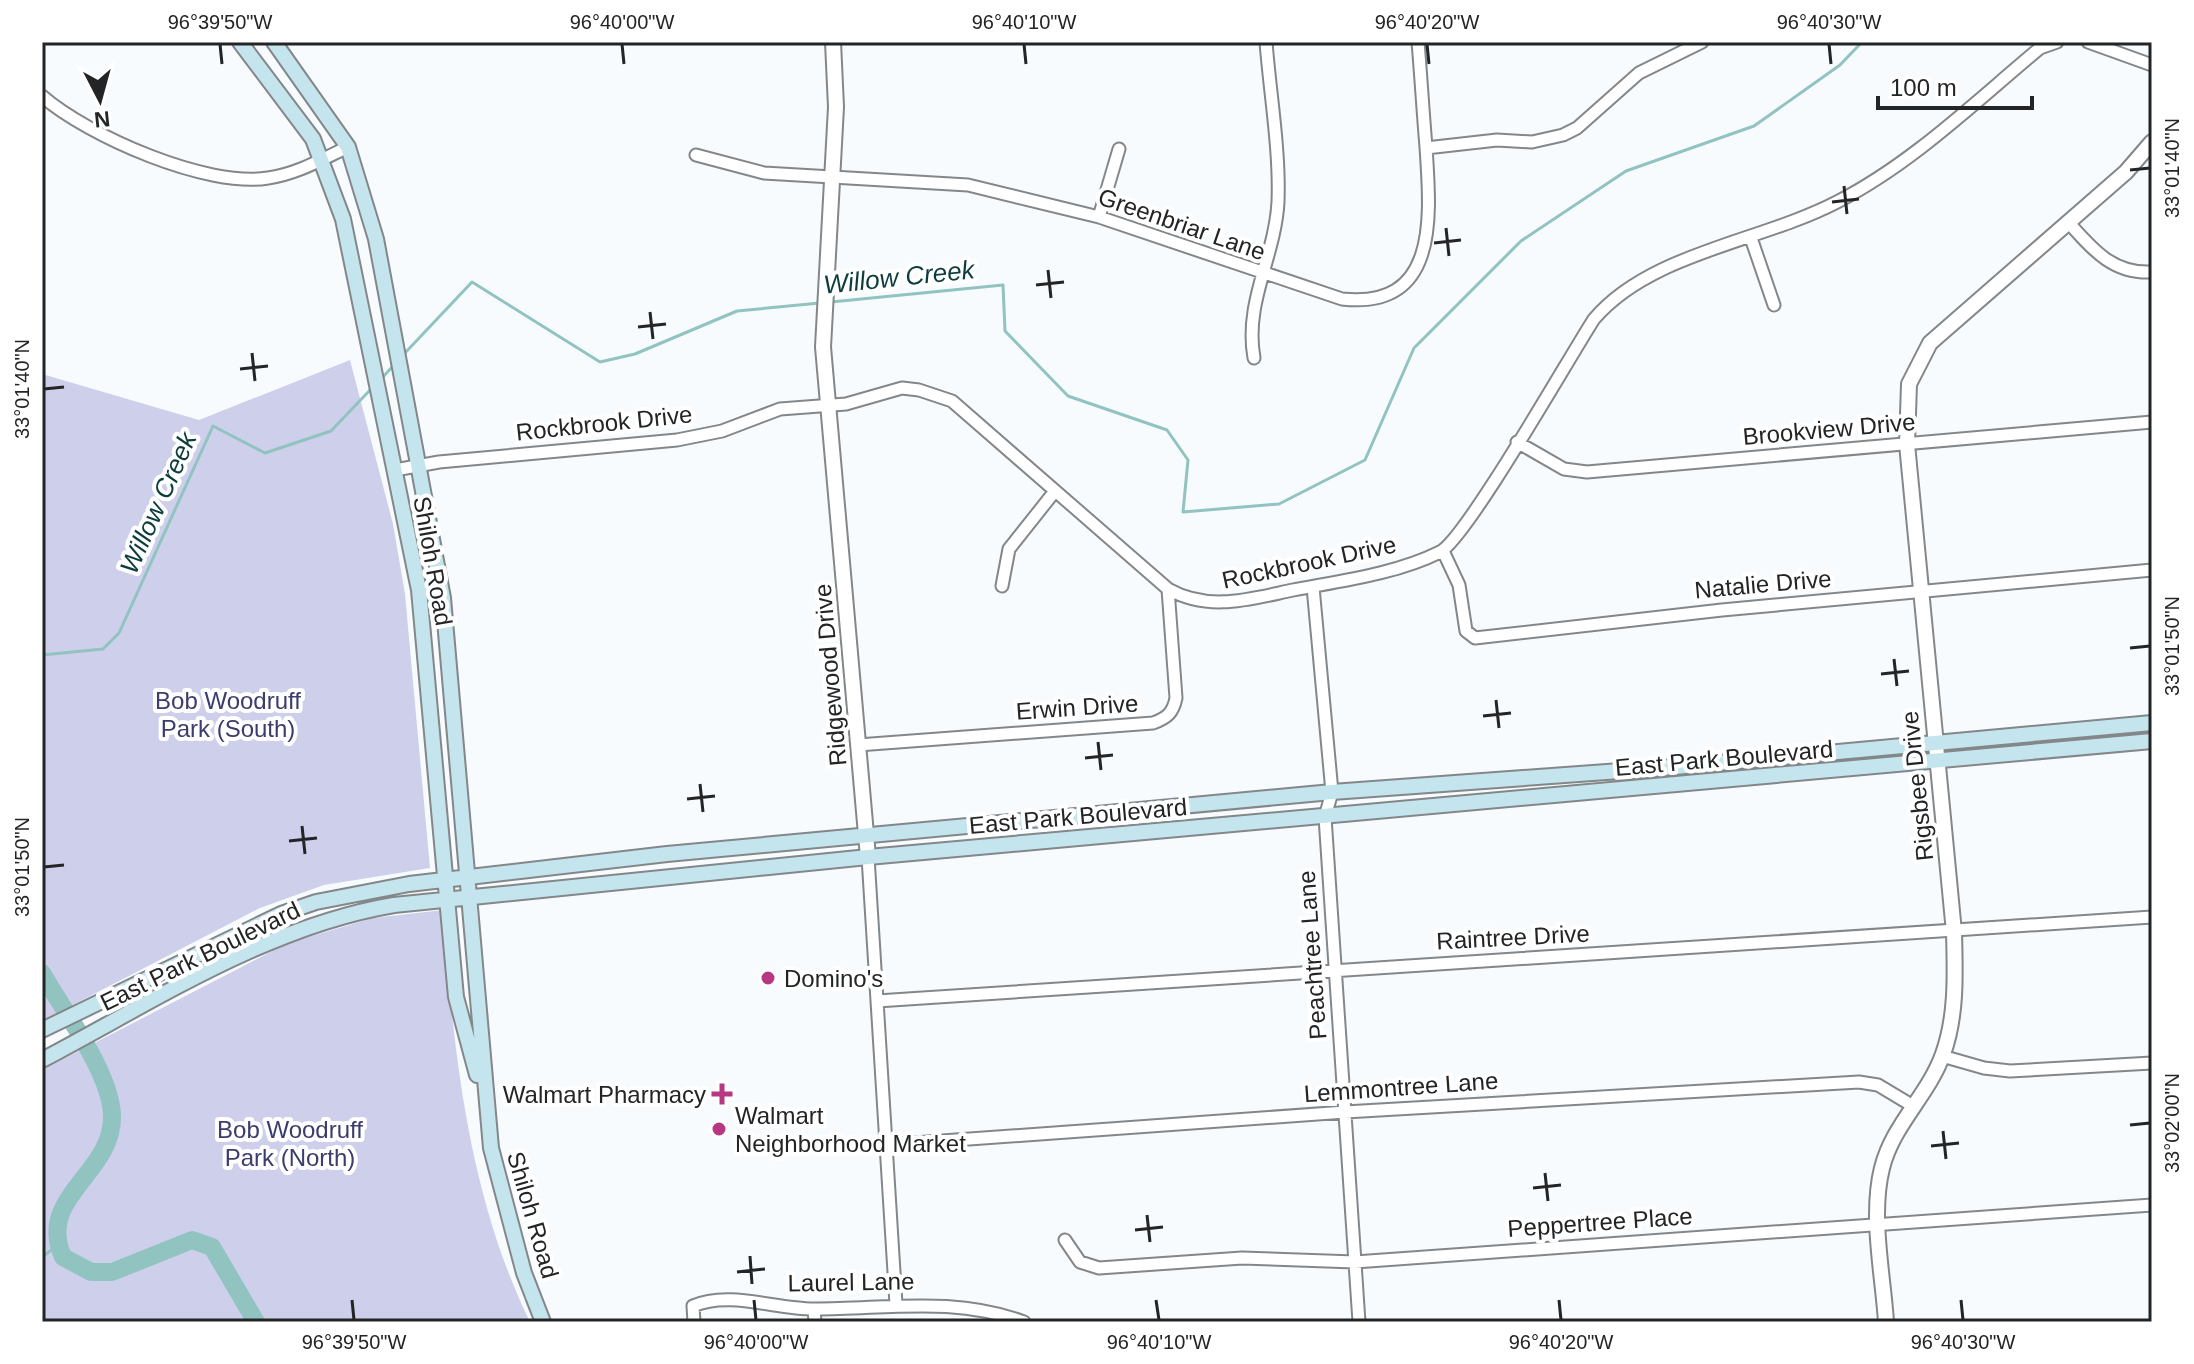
<svg xmlns="http://www.w3.org/2000/svg" width="2194" height="1364" viewBox="0 0 2194 1364" font-family="Helvetica,sans-serif">
	<style>
		.green { fill: #ced0eb }
		.lines { fill: none; stroke-linecap: round; stroke-linejoin: round }
		.stream { stroke: #91c3c1; stroke-width: 3 }
		.river { stroke: #91c3c1; stroke-width: 18 }
		.minor-casing { stroke: #848789; stroke-width: 15 }
		.tertiary-casing { stroke: #848789; stroke-width: 18 }
		.secondary-casing { stroke: #848789; stroke-width: 18 }
		.minor { stroke: #fff; stroke-width: 11 }
		.tertiary { stroke: #fff; stroke-width: 14 }
		.secondary { stroke: #c4e5ed; stroke-width: 14 }
		.ticks { fill: none; stroke: #232425; stroke-width: 3 }
		.poi-dot { fill: #b73783; stroke: #fff; stroke-width: 3 }
		.labels { text-anchor: middle; dominant-baseline: central; stroke-width: 8; stroke-linejoin: round; paint-order: stroke }
		.street-label { font-size: 24px; fill: #232425; stroke: #fff }
		.park-label { font-size: 24px; fill: #3c3c6d; stroke: #fff }
		.poi-label { font-size: 24px; fill: #232425; stroke: #fff; text-anchor: start }
		.water-label { font-size: 26px; font-style: italic; fill: #0c3d3c; stroke: #fff }
		.neatline { fill: none; stroke: #232425; stroke-width: 3 }
		.ticks-label { font-size: 20px; text-anchor: middle; fill: #232425 }
	</style>
	<rect width="100%" height="100%" fill="#f8fbfe"/>
	<path class="green" d="M350,360L393,524L405,594L430,868L324,885L260,908L42,1021V374L199,420Z
		M443,910C453,1049 468,1195 530,1322H42V1070L288,943L373,918Z"/>
	<g class="lines">
		<path class="stream" d="M831,302L1003,285L1005,331L1068,396L1167,430L1188,460L1183,512L1279,504L1365,460L1414,348L1521,241L1626,171L1754,126L1840,65L1862,42
			M404,354L472,282L600,362L635,354L737,311L820,303
			M382,378L393,366
			M42,655L103,649L119,633L213,426L265,453L331,431L371,389
			M42,1257L58,1245"/>
		<path class="river" d="M42,973C64,1012 110,1071 112,1115C114,1174 36,1196 63,1257L91,1272H112L192,1240L212,1247L256,1322"/>
		<defs>
			<path id="minor" d="M2088,42L2152,65
				M42,96C88,136 207,188 268,178C297,174 322,159 348,147
				M1426,148L1497,140L1532,142L1563,135L1577,128L1639,73L1702,42
				M696,155L764,173L968,185L1099,217L1342,299C1441,310 1430,212 1426,147C1423,112 1421,77 1418,42
				M1099,217L1119,149
				M2069,223C2093,250 2113,274 2152,272
				M1751,238L1774,305
				M1254,358C1244,302 1275,257 1278,202C1280,150 1270,94 1266,42
				M1517,442L1564,469L1587,472L2152,422
				M395,470L439,462L677,440L722,431L780,409L846,404L902,388L919,390L952,401L1168,589C1209,612 1250,599 1293,590C1340,581 1396,574 1440,552C1466,539 1570,356 1594,319C1650,253 1760,242 1837,202C1913,163 1976,101 2040,48L2057,42
				M1443,551L1459,585L1466,631L1475,638L1722,610L2152,570
				M1002,586L1009,549L1055,491
				M1313,587L1332,792L1325,817L1359,1322
				M858,745L1153,723C1167,718 1173,713 1176,698L1168,589
				M868,857L896,1304
				M877,1001L2152,917
				M1942,1056L1984,1068L2010,1071L2152,1063
				M886,1145L1345,1112L1859,1082L1878,1085L1913,1106
				M1065,1240L1080,1262L1099,1268L1242,1258L1355,1262L2152,1205
				M814,1310L815,1322
				M694,1322L693,1306C730,1290 777,1310 816,1309C888,1309 954,1296 1024,1322"/>
			<path id="tertiary" d="M833,42L836,107L823,347L868,857
				M1886,1322C1883,1274 1870,1216 1882,1168C1893,1124 1928,1096 1943,1054C1957,1015 1955,973 1954,932L1907,444L1909,384L1930,343L2126,172L2152,142"/>
			<path id="secondary" d="M240,42L313,139L343,219L419,590L456,997L477,1075
				M274,42L348,147L376,239L443,598L491,1148L524,1273L543,1322
				M42,1030L281,914L316,902L409,884L667,854L1332,792L1675,767L2152,723
				M42,1060C154,1001 268,926 394,905L868,857L2152,741"/>
		</defs>
		<use href="#minor" class="minor-casing"/>
		<use href="#tertiary" class="tertiary-casing"/>
		<use href="#secondary" class="secondary-casing"/>
		<use href="#minor" class="minor"/>
		<use href="#tertiary" class="tertiary"/>
		<use href="#secondary" class="secondary"/>
	</g>
	<path class="ticks" d="M220,44L222,64M622,44L624,64M1024,44L1026,64M1427,44L1429,64M1829,44L1831,64M2130,170L2150,168M1844,186L1847,214M1832,202L1859,199M1446,228L1449,256M1434,243L1461,240M1048,270L1051,298M1036,285L1064,282M650,312L653,339M638,327L666,324M252,353L255,381M240,369L268,366M44,389L64,387M2130,648L2150,646M1894,659L1897,686M1881,674L1909,671M1496,700L1499,728M1483,716L1511,713M1098,742L1101,770M1085,758L1113,755M700,784L703,812M687,799L715,796M302,826L305,854M289,841L317,838M44,867L64,865M2130,1125L2150,1123M1943,1131L1946,1159M1931,1146L1959,1143M1545,1173L1548,1201M1533,1188L1561,1185M1147,1215L1150,1242M1135,1230L1163,1227M750,1256L752,1284M737,1272L765,1269M352,1300L354,1320M754,1300L756,1320M1156,1300L1159,1320M1559,1300L1561,1320M1961,1300L1963,1320"/>
	<g class="poi-dot">
		<circle cx="768" cy="978" r="8"/>
		<path d="M718 1082h8v8h8v8h-8v8h-8v-8h-8v-8h8z"/>
		<circle cx="719" cy="1129" r="8"/>
	</g>
	<g class="labels">
		<g class="street-label">
			<text transform="translate(1182 224) rotate(19)">Greenbriar Lane</text>
			<text transform="translate(604 423) rotate(-6)">Rockbrook Drive</text>
			<text transform="translate(1829 429) rotate(-5)">Brookview Drive</text>
			<text transform="translate(433 561) rotate(80)">Shiloh Road</text>
			<text transform="translate(1309 562) rotate(-12)">Rockbrook Drive</text>
			<text transform="translate(1763 584) rotate(-5)">Natalie Drive</text>
			<text transform="translate(830 675) rotate(-95)">Ridgewood Drive</text>
			<text transform="translate(1077 707) rotate(-4)">Erwin Drive</text>
			<text transform="translate(1724 758) rotate(-5)">East Park Boulevard</text>
			<text transform="translate(1917 786) rotate(-96)">Rigsbee Drive</text>
			<text transform="translate(1078 816) rotate(-5)">East Park Boulevard</text>
			<text transform="translate(1513 937) rotate(-3)">Raintree Drive</text>
			<text transform="translate(1312 955) rotate(-94)">Peachtree Lane</text>
			<text transform="translate(200 956) rotate(-26)">East Park Boulevard</text>
			<text transform="translate(1401 1087) rotate(-4)">Lemmontree Lane</text>
			<text transform="translate(533 1215) rotate(74)">Shiloh Road</text>
			<text transform="translate(1600 1222) rotate(-4)">Peppertree Place</text>
			<text transform="translate(851 1282) rotate(-1)">Laurel Lane</text>
		</g>
		<g class="park-label">
			<text x="228" y="700">Bob Woodruff<tspan x="228" dy="28">Park (South)</tspan></text>
			<text x="290" y="1129">Bob Woodruff<tspan x="290" dy="28">Park (North)</tspan></text>
		</g>
		<g class="poi-label">
			<text x="784" y="978">Domino's</text>
			<text x="706" y="1094" text-anchor="end">Walmart Pharmacy</text>
			<text x="735" y="1115">Walmart<tspan x="735" dy="28">Neighborhood Market</tspan></text>
		</g>
		<g class="water-label">
			<text transform="translate(899 277) rotate(-6)">Willow Creek</text>
			<text transform="translate(158 503) rotate(-66)">Willow Creek</text>
		</g>
	</g>
	<rect width="2194" height="1364" fill="none" stroke="#ffffff" stroke-width="88"/>
	<g transform="translate(100 100) rotate(174)" stroke="#ffffff" stroke-width="6" paint-order="stroke">
	<path d="M0-6L14 30L0 20L-14 30Z" fill="#232425"/>
	<text y="-12" font-size="22" font-weight="bold" text-anchor="middle" fill="#232425">N</text>
	</g>
	<path d="M1878 96v12h154v-12" fill="none" stroke="#232425" stroke-width="4"/>
	<text x="1890" y="96" font-size="24" fill="#232425" stroke="#ffffff" stroke-width="6" paint-order="stroke">100 m</text>
	<rect x="44" y="44" width="2106" height="1276" class="neatline"/>
	<g class="ticks-label">
		<text x="220" y="29">96°39'50"W</text>
		<text x="622" y="29">96°40'00"W</text>
		<text x="1024" y="29">96°40'10"W</text>
		<text x="1427" y="29">96°40'20"W</text>
		<text x="1829" y="29">96°40'30"W</text>
		<text transform="translate(2172 168) rotate(-90)" y="7">33°01'40"N</text>
		<text transform="translate(22 389) rotate(-90)" y="7">33°01'40"N</text>
		<text transform="translate(2172 646) rotate(-90)" y="7">33°01'50"N</text>
		<text transform="translate(22 867) rotate(-90)" y="7">33°01'50"N</text>
		<text transform="translate(2172 1123) rotate(-90)" y="7">33°02'00"N</text>
		<text x="354" y="1349">96°39'50"W</text>
		<text x="756" y="1349">96°40'00"W</text>
		<text x="1159" y="1349">96°40'10"W</text>
		<text x="1561" y="1349">96°40'20"W</text>
		<text x="1963" y="1349">96°40'30"W</text>
	</g>
</svg>
